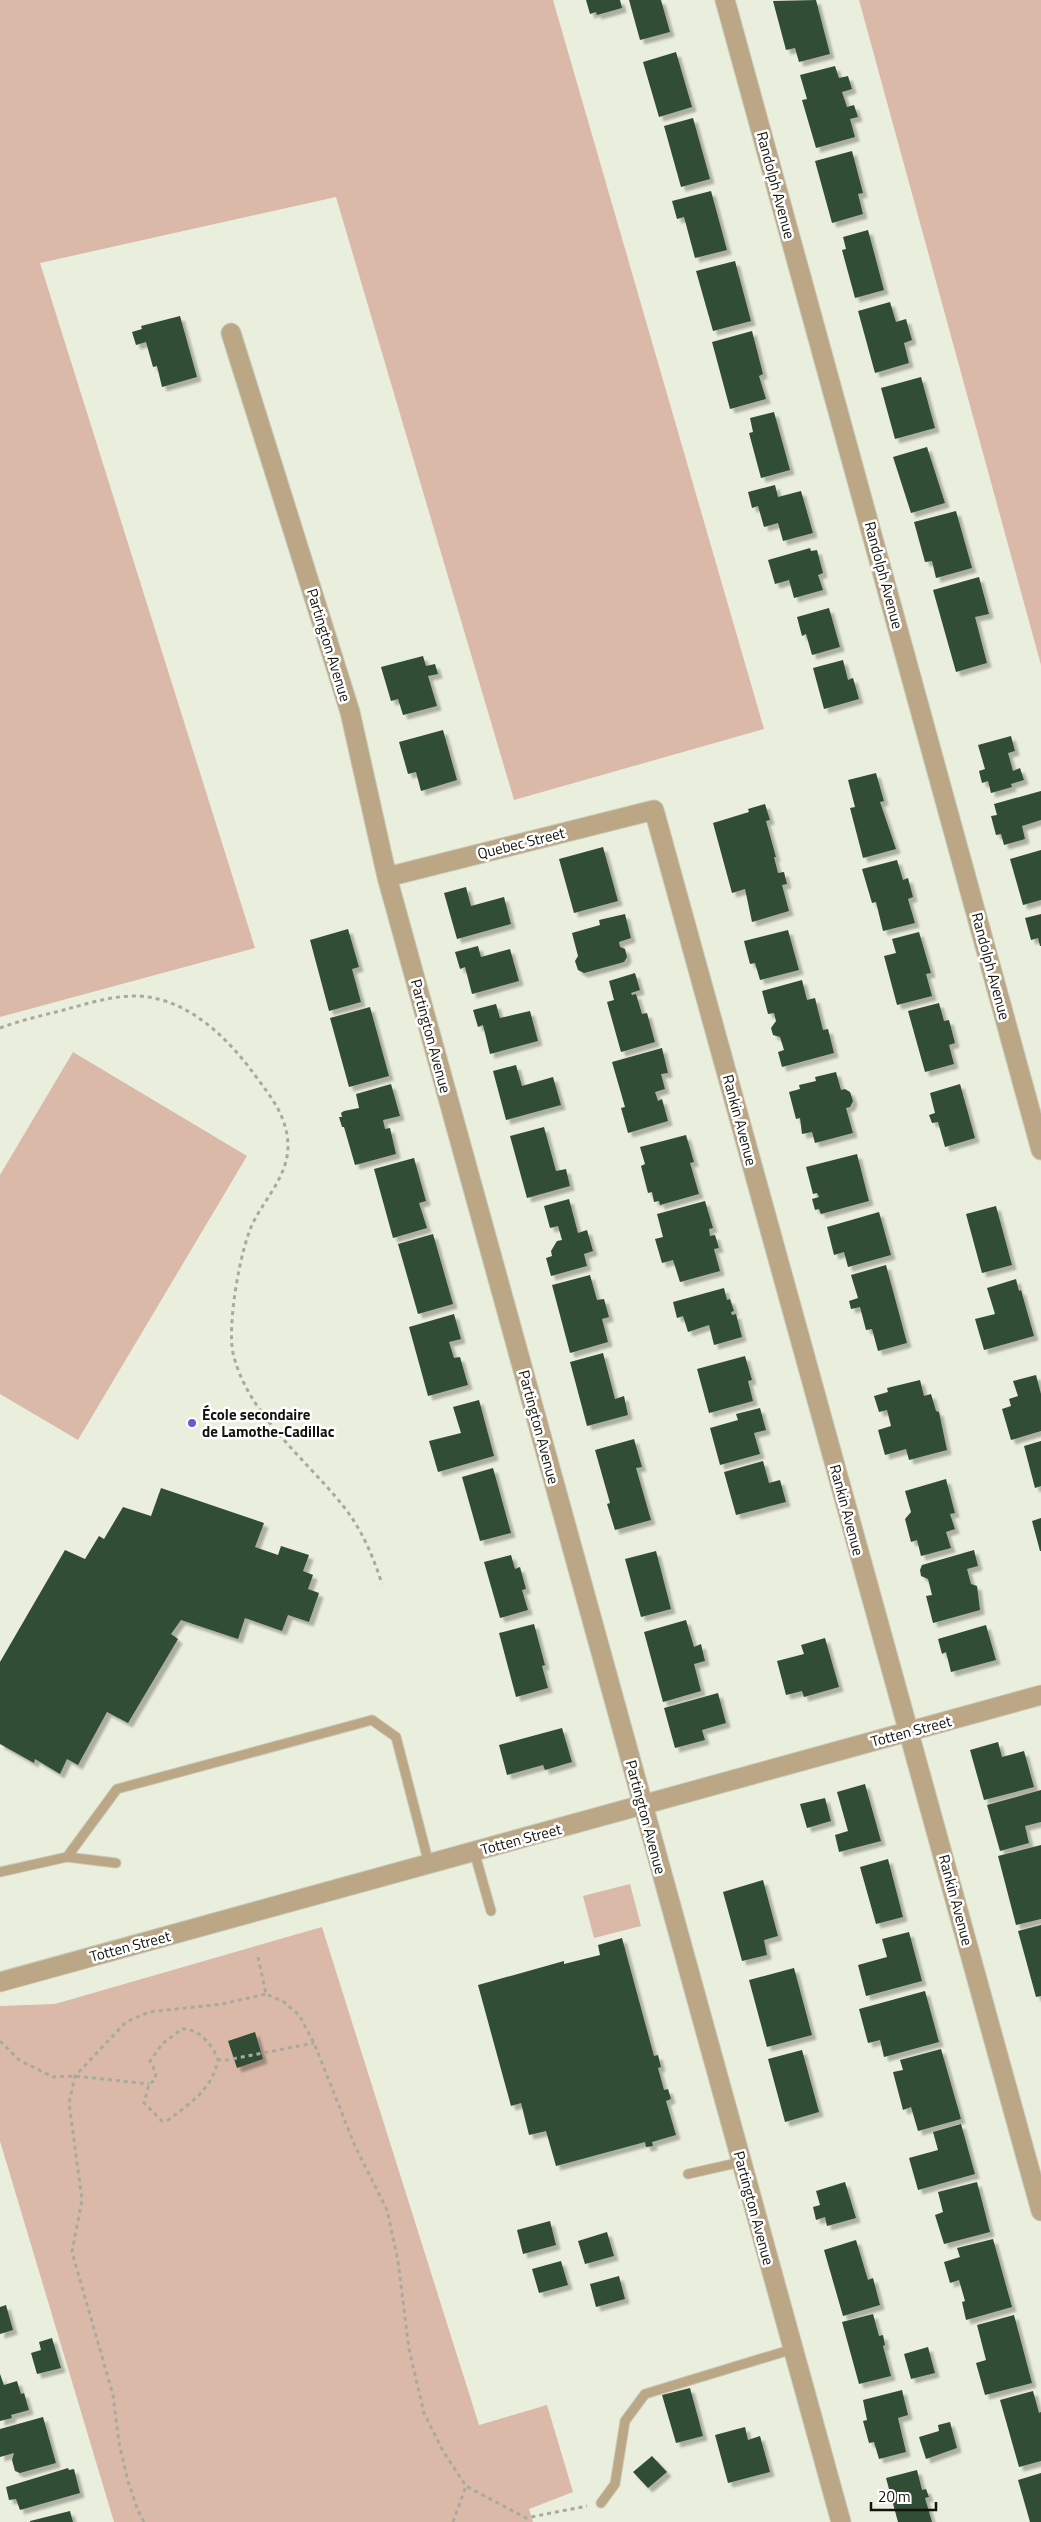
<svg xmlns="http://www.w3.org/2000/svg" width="1041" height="2522" viewBox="0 0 1041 2522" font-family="'Titillium Web',sans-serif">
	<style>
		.green { fill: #dab9a9 }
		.building { fill: #304d36; filter: url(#shadow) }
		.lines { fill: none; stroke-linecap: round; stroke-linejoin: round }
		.service-casing { stroke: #c8cbbb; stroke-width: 11 }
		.minor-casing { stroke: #c8cbbb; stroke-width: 21 }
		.path { stroke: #a8ab9c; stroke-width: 3; stroke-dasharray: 4 4; stroke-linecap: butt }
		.service { stroke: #bba786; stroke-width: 9 }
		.minor { stroke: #bba786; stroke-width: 19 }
		.poi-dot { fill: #6f56d0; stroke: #fff; stroke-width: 2 }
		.labels { text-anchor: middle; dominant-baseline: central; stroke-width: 5; stroke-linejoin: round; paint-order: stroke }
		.street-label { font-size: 15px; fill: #13140e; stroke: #fff }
		.poi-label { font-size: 15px; font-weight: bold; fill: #13140e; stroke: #fff; text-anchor: start }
	</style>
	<defs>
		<filter id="shadow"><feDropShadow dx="4.5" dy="4.5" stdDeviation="1" flood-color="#0004"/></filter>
	</defs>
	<rect width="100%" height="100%" fill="#eaeedc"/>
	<path class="green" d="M0,0H553L764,729L514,800L336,197L40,263L255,948L0,1017Z
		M859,0H1041V665Z
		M73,1052L247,1156L78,1440L0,1394V1175Z
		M630,1884L641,1926L594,1938L583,1896Z
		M322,1927L479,2425L547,2405L573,2492L529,2509L533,2522H114L0,2141V2006L55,2004Z"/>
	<path class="building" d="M586,0H620L622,8L597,15L596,12L590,14Z
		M629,0H661L670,32L640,40Z
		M816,0L830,54L799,62L795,48L786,50L773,1Z
		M676,52L692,107L659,117L643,62Z
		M835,66L839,78L848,76L852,89L842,92L847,107L854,105L858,117L850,119L855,137L816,148L802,100L807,99L800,75Z
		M693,118L710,179L681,187L664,126Z
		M852,151L863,193L858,194L863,214L832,223L815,161Z
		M711,191L727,250L695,258L684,217L677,219L672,201Z
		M868,230L884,290L855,298L842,250L846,249L843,237Z
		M735,261L751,321L713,331L696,271Z
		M890,302L896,322L906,319L912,340L904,343L909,363L875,373L858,311Z
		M180,316L197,377L162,387L157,366L153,367L146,342L136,345L132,332L142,329L141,326Z
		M752,331L763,374L759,376L766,399L730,409L712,342Z
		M921,377L935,428L895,439L881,388Z
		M774,412L790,470L761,478L749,433L753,432L750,418Z
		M927,447L945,503L911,513L893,457Z
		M775,485L778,497L801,491L813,533L783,541L778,523L764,527L758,506L752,508L748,492Z
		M956,511L972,568L936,578L932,561L925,562L914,522Z
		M810,548L811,551L817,550L823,573L818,575L823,590L794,598L789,580L775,584L768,560Z
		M979,577L989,614L975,617L987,663L956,672L933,590Z
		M829,608L840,647L812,655L806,634L802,636L797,617Z
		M423,656L426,666L435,664L438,674L428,676L437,706L403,715L398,699L391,701L381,667Z
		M843,660L848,680L853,678L859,699L824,709L813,668Z
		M443,730L457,780L421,791L416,772L408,774L399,742Z
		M1011,736L1015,751L1008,753L1013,771L1020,768L1024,780L1011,784L1012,787L991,793L988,781L982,783L979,771L985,769L978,745Z
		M876,773L884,801L880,802L896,849L863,858L850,808L855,807L848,780Z
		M1041,791V820L1022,826L1025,839L1004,845L1001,834L996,835L991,816L997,815L994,804Z
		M765,804L770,820L766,821L776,857H774L778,873L784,872L787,884L782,885L789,911L752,922L745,889L732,893L713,823L749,812L748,809Z
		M603,847L618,901L574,913L559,859Z
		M1041,850V900L1023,905L1010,859Z
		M897,860L903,880L908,878L913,897L908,899L915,923L883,931L876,902L872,903L862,869Z
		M466,887L471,906L504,897L511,924L457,939L444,893Z
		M625,914L631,938L619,942L620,947L625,949L627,957L624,962L584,973L578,970L575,961L578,956L572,933L600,925L599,920Z
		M1041,914V946H1040L1038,938L1031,940L1025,918Z
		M348,929L359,967L352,969L361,1002L329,1011L310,940Z
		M788,930L799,970L760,980L755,963L750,964L744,941Z
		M919,932L931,973L926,974L932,996L897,1005L884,956L896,953L892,939Z
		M478,946L481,957L510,949L519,981L472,994L465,967L460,969L455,952Z
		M635,973L640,990L631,993L632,995L636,994L642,1014L647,1013L655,1042L621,1052L607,1002L614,1000L609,981Z
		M802,980L807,1000L815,998L823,1030L828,1029L834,1053L782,1067L778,1052L784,1050L780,1037L773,1035L771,1028L776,1021L774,1013L768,1014L762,991Z
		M939,1003L944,1021L949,1020L955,1043L949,1045L954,1064L925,1072L908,1011Z
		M496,1004L500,1018L530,1011L538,1041L490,1054L483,1025L478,1027L473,1010Z
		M370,1007L389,1076L349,1087L330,1018Z
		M662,1048L668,1073L661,1074L665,1089L655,1092L658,1101L662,1099L668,1121L628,1133L621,1108L625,1107L612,1062Z
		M516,1065L522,1086L553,1077L561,1105L506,1120L493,1071Z
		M836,1072L841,1090L845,1089L850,1092L853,1101L850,1107L846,1108L853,1133L815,1143L812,1132L802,1134L800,1118L796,1119L789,1092L800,1089L799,1085L816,1081L815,1077Z
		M391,1084L400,1116L383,1120L385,1129L390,1128L396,1154L355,1165L344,1127H342L339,1117H342L341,1113L344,1111L359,1108L356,1094Z
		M960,1084L975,1138L945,1147L938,1122L932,1123L929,1115L935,1113L930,1093Z
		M544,1127L556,1171L566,1169L570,1186L527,1198L510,1136Z
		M686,1135L694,1162L690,1163L699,1194L660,1205L659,1201L654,1202L652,1192L648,1193L641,1166L645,1164L640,1147Z
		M857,1154L869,1201L821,1214L819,1209L815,1210L812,1199L819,1197L817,1193L813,1194L806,1167Z
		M414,1158L426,1201L419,1203L427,1228L393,1238L374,1169Z
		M569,1199L578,1233L587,1230L593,1251L584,1254L587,1266L551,1276L546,1258L552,1256L551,1251L557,1241L562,1240L558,1226L550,1228L544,1206Z
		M705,1201L713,1228L709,1229L710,1236L715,1235L719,1248L714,1249L720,1271L680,1282L673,1260L662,1263L655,1239L663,1237L657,1214Z
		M996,1206L1012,1265L982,1273L966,1214Z
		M879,1212L891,1255L848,1267L844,1252L834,1255L827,1227Z
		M433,1234L453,1304L418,1314L398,1244Z
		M886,1265L907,1343L878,1351L872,1329L866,1330L860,1307L851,1309L849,1301L858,1298L851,1275Z
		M590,1275L597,1300L604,1299L609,1317L602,1319L608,1342L570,1353L552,1285Z
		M1016,1279L1019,1291L1021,1290L1034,1336L984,1350L975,1319L995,1314L987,1288Z
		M724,1288L727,1300L730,1299L734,1311L731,1312L732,1315L736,1314L742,1337L714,1345L709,1325L688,1332L683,1316L677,1318L673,1302Z
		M454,1314L461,1339L449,1342L454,1358L460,1357L468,1385L428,1396L409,1327Z
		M603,1353L615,1399L624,1396L628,1415L587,1426L570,1362Z
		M745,1356L752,1380L748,1381L753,1401L709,1413L697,1369Z
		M1036,1375L1041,1394V1431L1011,1440L1002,1409L1011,1406L1009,1399L1018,1396L1013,1381Z
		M920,1380L924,1396L931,1394L936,1411L939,1412L947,1450L909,1460L906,1449L885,1455L878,1430L891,1426L887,1410L879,1412L874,1396L888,1392L887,1388Z
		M479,1400L494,1456L438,1472L429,1441L461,1433L453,1407Z
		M760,1408L766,1430L754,1433L760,1454L720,1465L710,1428L738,1420L736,1414Z
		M634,1439L642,1467L636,1468L651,1520L615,1530L607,1504L610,1503L595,1450Z
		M1041,1441V1486L1035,1488L1024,1446Z
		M763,1461L769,1483L780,1480L786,1502L736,1515L724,1472Z
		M493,1468L511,1533L480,1541L462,1477Z
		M946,1479L955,1513L950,1514L955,1529L946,1532L951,1548L921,1556L917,1540L911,1542L905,1519L911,1512L905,1491Z
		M161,1488L264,1523L255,1547L278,1555L281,1546L309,1555L303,1571L313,1575L308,1589L319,1593L309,1622L288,1615L282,1631L245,1618L238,1639L181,1620L171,1634L178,1639L128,1723L107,1712L78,1765L67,1759L60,1774L35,1759L34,1763L0,1744V1662L65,1550L85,1559L99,1536L104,1539L123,1507L151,1516Z
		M1041,1518V1551H1040L1032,1521Z
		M974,1550L978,1566L967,1569L971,1584L977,1586L980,1610L933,1623L926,1596L932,1595L928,1579L921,1576L920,1570L922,1565Z
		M656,1551L671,1609L641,1617L625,1559Z
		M511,1555L515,1569L520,1567L526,1589L522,1590L528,1610L500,1618L484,1562Z
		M686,1620L694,1647L701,1644L705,1661L694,1664L701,1691L663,1702L644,1632Z
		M534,1624L545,1665L542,1666L548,1688L516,1697L499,1633Z
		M986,1625L996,1660L951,1672L946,1652L942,1654L938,1639Z
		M825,1638L839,1687L804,1697L802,1691L786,1695L777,1661L804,1654L801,1645Z
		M718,1693L726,1723L702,1730L705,1740L675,1748L664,1708Z
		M562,1728L572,1762L545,1770L543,1765L507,1775L499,1745Z
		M998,1742L1002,1757L1024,1751L1034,1787L984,1800L970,1750Z
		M865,1784L881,1841L839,1852L835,1835L848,1831L837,1792Z
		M1041,1790V1822L1025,1826L1029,1843L1000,1851L987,1805Z
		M825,1798L831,1821L807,1828L800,1804Z
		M1041,1845V1919L1016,1925L998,1856Z
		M888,1859L903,1917L876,1924L860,1867Z
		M763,1880L778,1936L764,1940L767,1955L742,1961L723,1892Z
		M1041,1925V1996L1036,1997L1018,1931Z
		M909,1932L922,1981L866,1996L858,1965L887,1957L882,1939Z
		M622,1938L654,2056L658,2055L661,2067L658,2068L664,2090L668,2089L671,2099L666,2101L676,2135L652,2142L653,2146L646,2147L645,2142L556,2166L546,2131L529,2135L521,2103L511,2106L478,1985L564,1961V1964L600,1955L598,1945Z
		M794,1968L812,2035L767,2047L749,1980Z
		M925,1991L939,2042L884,2057L880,2040L868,2043L859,2009Z
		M255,2032L263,2059L237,2068L228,2041Z
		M941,2049L961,2119L918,2131L911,2107L903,2110L893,2072L903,2070L900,2060Z
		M802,2050L819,2112L785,2122L768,2059Z
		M961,2124L975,2174L918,2190L909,2158L938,2150L933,2132Z
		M845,2182L856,2218L827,2226L825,2217L816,2220L813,2207L820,2205L816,2191Z
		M977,2182L990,2232L944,2244L935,2215L943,2212L938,2192Z
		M550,2221L556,2245L523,2254L517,2230Z
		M607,2232L614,2256L585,2264L578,2241Z
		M993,2239L1012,2307L966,2320L962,2302L965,2301L959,2280L950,2283L944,2262L960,2257L957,2248Z
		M856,2240L868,2280L873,2278L880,2305L843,2316L824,2250Z
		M561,2261L568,2285L539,2293L532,2269Z
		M619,2276L625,2299L596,2307L590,2284Z
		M6,2305L13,2330L0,2334V2307Z
		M873,2314L879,2336L883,2335L885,2345L883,2346L891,2376L859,2384L842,2322Z
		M1014,2315L1032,2383L985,2395L976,2363L986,2360L977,2325Z
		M52,2338L61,2368L37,2374L31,2353L41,2350L39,2342Z
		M928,2347L935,2373L911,2379L904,2354Z
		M0,2374L4,2385L17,2381L21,2394L24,2393L29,2410L11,2415L12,2418L0,2421Z
		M690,2388L703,2436L676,2443L662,2395Z
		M902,2390L908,2415L898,2418L906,2452L879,2459L874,2442L869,2443L863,2421L867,2420L863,2400Z
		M1033,2391L1039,2413L1041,2412V2461L1019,2467L1000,2400Z
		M43,2417L56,2463L20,2473L15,2471L12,2460L14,2453L0,2457V2429Z
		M950,2422L957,2448L926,2459L919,2437L939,2431L938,2425Z
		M745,2427L748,2440L760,2436L770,2472L728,2483L715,2435Z
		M652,2456L667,2472L648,2488L633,2472Z
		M68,2468L69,2470L74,2469L80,2493L20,2510L16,2499L9,2500L6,2487Z
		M917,2470L922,2490L926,2489L929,2497L925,2498L932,2522H898L886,2478Z
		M1041,2473V2522H1030L1018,2480Z
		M70,2511L73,2522H30V2521Z"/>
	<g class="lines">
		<defs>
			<path id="service" d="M474,1851L491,1911
				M67,1857L117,1789L372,1720L396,1737L429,1864
				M0,1872L67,1857L116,1863
				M688,2174L741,2162
				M601,2503L615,2484L625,2421L645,2394L793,2349"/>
			<path id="minor" d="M725,0L1041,1150
				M231,333L350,712L387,877L841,2522
				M387,877L654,810L1041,2211
				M0,1982L1041,1695"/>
		</defs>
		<use href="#service" class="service-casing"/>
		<use href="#minor" class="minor-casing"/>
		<path class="path" d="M0,1028C21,1020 45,1015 67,1009C90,1003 115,995 139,996C188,999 227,1037 254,1074C271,1097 288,1117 288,1147C287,1178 264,1199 252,1225C240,1251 227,1325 233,1353C247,1414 307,1460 344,1507C362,1530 373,1556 382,1584
			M258,1957L266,1994L284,2002L299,2015L314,2043L355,2146L387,2210L398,2261L409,2349L424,2413L443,2451L466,2486L526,2518L587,2506
			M182,2029C199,2028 212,2045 218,2059C214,2087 190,2104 168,2120L162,2121L144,2103L149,2084L155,2080L156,2073L150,2061L163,2043Z
			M0,2041L19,2060L53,2077L75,2076L149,2084
			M217,2060H227L314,2043
			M144,2522L138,2511L128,2481L119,2443L113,2395L72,2252L82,2200L69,2103L75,2076L126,2022L149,2012L222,2004L266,1994
			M453,2522L466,2486"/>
		<use href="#service" class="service"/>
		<use href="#minor" class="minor"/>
	</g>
	<circle class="poi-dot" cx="192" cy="1423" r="5"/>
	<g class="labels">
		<g class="street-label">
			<text transform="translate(776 185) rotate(75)">Randolph Avenue</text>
			<text transform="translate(884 575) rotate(75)">Randolph Avenue</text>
			<text transform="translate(329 645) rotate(73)">Partington Avenue</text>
			<text transform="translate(521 843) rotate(-14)">Quebec Street</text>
			<text transform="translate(991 966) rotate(75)">Randolph Avenue</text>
			<text transform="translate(431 1036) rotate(75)">Partington Avenue</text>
			<text transform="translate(740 1120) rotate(75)">Rankin Avenue</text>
			<text transform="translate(539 1427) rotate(75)">Partington Avenue</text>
			<text transform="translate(847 1510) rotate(75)">Rankin Avenue</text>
			<text transform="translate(911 1731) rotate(-15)">Totten Street</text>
			<text transform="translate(646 1817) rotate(75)">Partington Avenue</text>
			<text transform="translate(521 1839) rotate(-15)">Totten Street</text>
			<text transform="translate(956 1900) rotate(75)">Rankin Avenue</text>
			<text transform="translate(130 1946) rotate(-15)">Totten Street</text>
			<text transform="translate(754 2208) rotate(75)">Partington Avenue</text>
		</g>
		<g class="poi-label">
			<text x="202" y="1414">École secondaire<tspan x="202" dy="17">de Lamothe-Cadillac</tspan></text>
		</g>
	</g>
	<path d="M871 2502v8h65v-8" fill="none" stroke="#13140e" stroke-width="2.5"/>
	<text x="878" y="2502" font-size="15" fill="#13140e" stroke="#ffffff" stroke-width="4" paint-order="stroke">20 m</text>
</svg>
